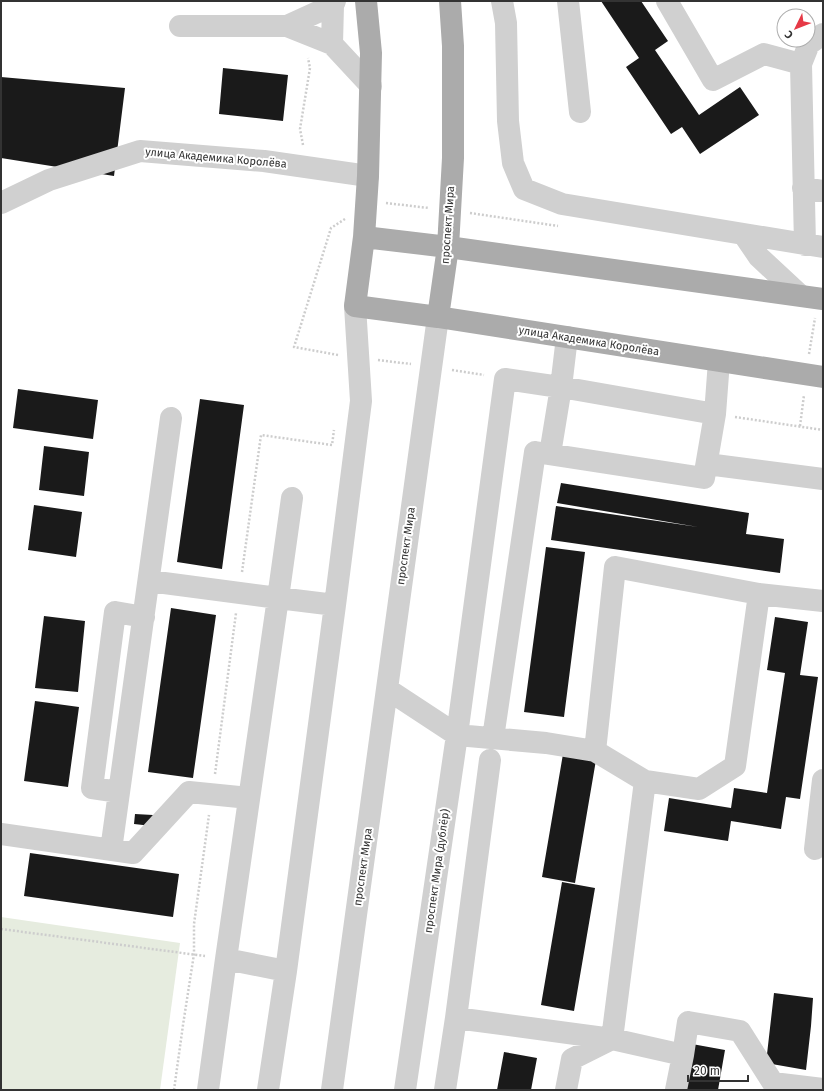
<svg xmlns="http://www.w3.org/2000/svg" width="824" height="1091" viewBox="0 0 824 1091" font-family="'Fira Sans',sans-serif">
	<style>
		.green { fill: #e6ecdf }
		.building { fill: #1a1a1a }
		.lines { fill: none; stroke-linecap: round; stroke-linejoin: round }
		.path { stroke: #cdcdcd; stroke-width: 2.5; stroke-dasharray: 2 2; stroke-linecap: butt }
		.minor { stroke: #d0d0d0; stroke-width: 22 }
		.major { stroke: #ababab; stroke-width: 22 }
		.labels { text-anchor: middle; dominant-baseline: central; stroke-width: 4; stroke-linejoin: round; paint-order: stroke }
		.street-label { font-size: 11px; fill: #333; stroke: #fff }
	</style>
	<rect width="100%" height="100%" fill="#fff"/>
	<path class="green" d="M1,917L180,943L160,1090H1Z"/>
	<path class="building" d="M601,1H641L668,41L655,50L699,115L740,87L759,115L700,154L682,127L671,134L626,67L639,58Z
		M223,68L288,75L283,121L219,114Z
		M1,77L125,88L114,176L1,158Z
		M18,389L98,400L93,439L13,428Z
		M200,399L244,405L222,569L177,562Z
		M44,446L89,452L84,496L39,490Z
		M561,483L749,513L746,534L784,539L780,573L551,540L556,506L698,527L557,503Z
		M34,505L82,512L76,557L28,550Z
		M546,547L585,552L564,717L524,712Z
		M171,608L216,615L193,778L148,772Z
		M44,616L85,621L78,692L35,688Z
		M775,617L808,622L800,675L818,677L800,799L786,797L781,829L731,821L728,841L664,831L669,798L731,808L734,788L767,793L785,673L767,670Z
		M35,701L79,707L68,787L24,781Z
		M563,754L596,760L575,883L542,877Z
		M135,814L153,815L152,826L134,824Z
		M30,853L179,874L173,917L24,896Z
		M562,882L595,888L574,1011L541,1005Z
		M774,993L813,998L811,1026L806,1070L766,1063Z
		M692,1044L725,1050L718,1090H685Z
		M504,1052L537,1058L531,1090H497Z"/>
	<g class="lines">
		<path class="path" d="M303,145L300,129L310,68L308,58
			M386,203L429,208
			M470,213L558,226
			M809,354L815,318
			M338,355L294,347L331,228L345,219
			M378,360L411,364
			M452,370L484,375
			M735,417L823,430
			M800,426L804,395
			M242,572L261,435L332,445L334,430
			M215,774L236,613
			M1,929L205,956
			M174,1090L183,1025L194,954V924L209,815"/>
		<path class="minor" d="M332,1L333,5L332,44L371,86
			M502,1L506,23L508,121L513,163L524,189L562,204L823,247
			M568,1L580,112
			M667,1L713,80L764,54L801,64
			M180,26H287L332,44
			M287,26L333,5L335,1
			M803,188L823,191
			M1,203L49,180L140,151L264,161L368,176
			M744,235L759,257L800,295
			M805,245L801,64L809,44L823,34
			M550,454L561,387L567,337
			M707,464L823,479
			M149,581L278,598L292,498
			M387,689L457,735L546,743L595,751L615,567L759,594L823,601
			M493,738L535,452L704,478L715,414L719,361
			M595,751L645,781L699,789L735,766L759,594
			M119,792L92,788L115,612L144,617
			M1,834L133,853L189,792L249,798
			M815,849L823,780
			M111,850L171,418
			M286,971L226,959L278,598L335,605
			M456,1018L612,1039L683,1055L676,1090
			M683,1055L688,1022L740,1031L773,1083L823,1089
			M208,1090L226,959
			M268,1090L286,971L335,605L361,401L355,306
			M332,1090L438,317
			M405,1090L457,735L505,379L546,385L561,387L715,414
			M445,1090L456,1018L490,760
			M566,1090L572,1059L612,1039L645,781"/>
		<path class="major" d="M366,1L371,53L368,176L364,237L355,306L438,317L823,377
			M364,237L448,247L823,299
			M438,317L448,247L453,158V46L450,1"/>
	</g>
	<g class="labels">
		<g class="street-label">
			<text transform="translate(216 158) rotate(5)">улица Академика Королёва</text>
			<text transform="translate(448 225) rotate(-86)">проспект Мира</text>
			<text transform="translate(589 341) rotate(9)">улица Академика Королёва</text>
			<text transform="translate(406 546) rotate(-82)">проспект Мира</text>
			<text transform="translate(363 867) rotate(-82)">проспект Мира</text>
			<text transform="translate(437 871) rotate(-82)">проспект Мира (дублёр)</text>
		</g>
	</g>
	<rect width="824" height="1091" fill="none" stroke="#333333" stroke-width="4"/>
	<g transform="translate(796 28) rotate(227)"><circle r="19" fill="#ffffff" stroke="#adadad"/>
	<path d="M0-3L7 15L0 10L-7 15Z" fill="#e63946"/>
	<text y="-6" font-size="11" font-weight="bold" text-anchor="middle" fill="#333333">С</text>
	</g>
	<path d="M688 1075v6h60v-6" fill="none" stroke="#333333" stroke-width="2"/>
	<text x="694" y="1075" font-size="12" fill="#333333" stroke="#ffffff" stroke-width="3" paint-order="stroke">20 m</text>
</svg>
